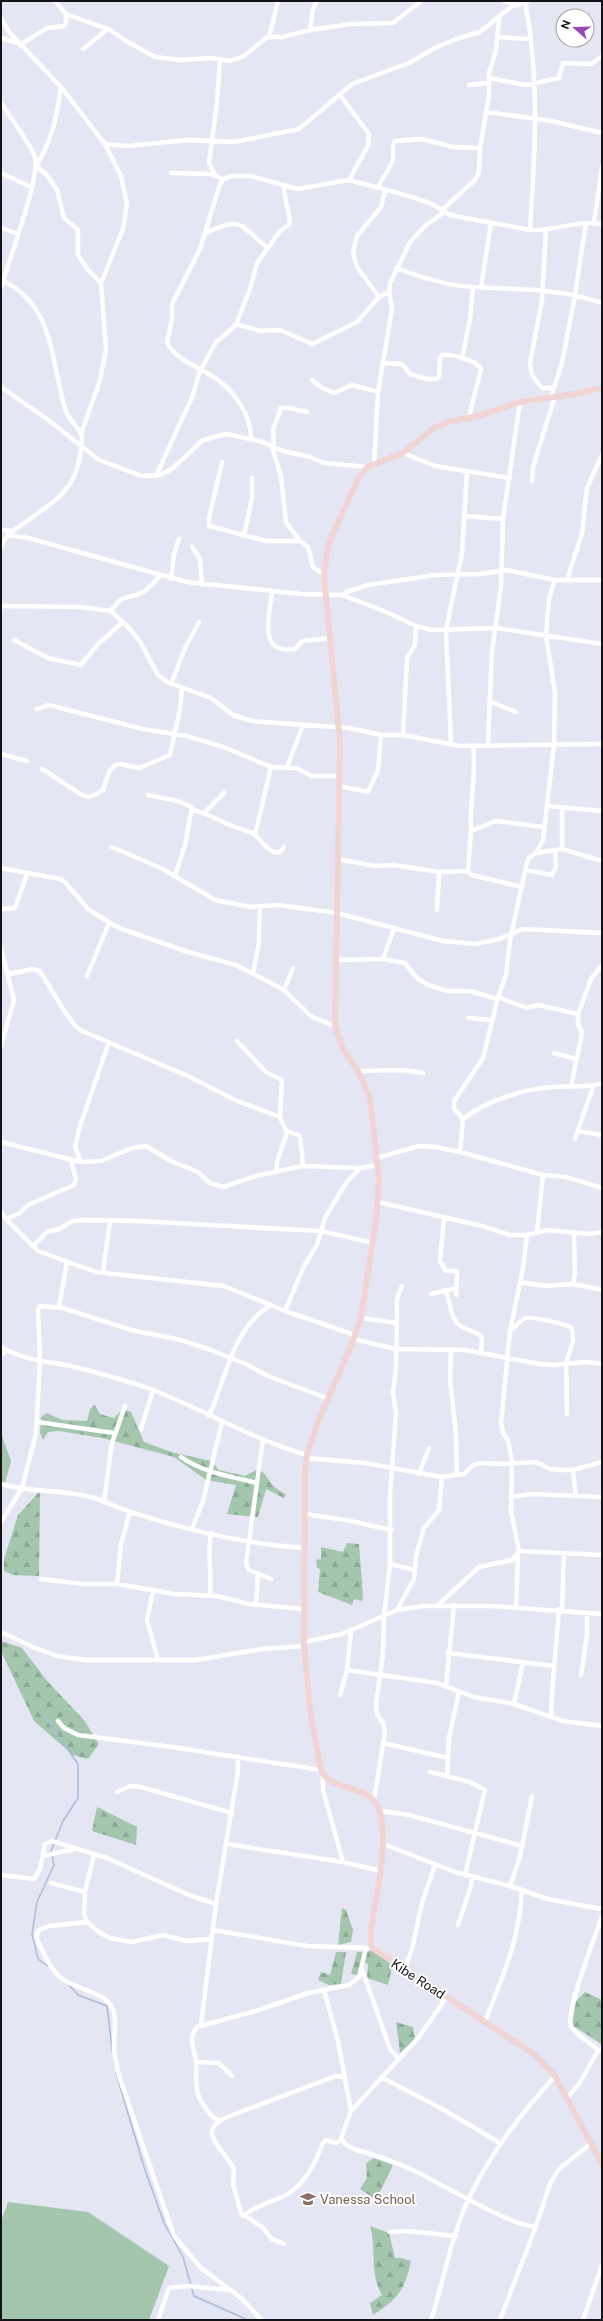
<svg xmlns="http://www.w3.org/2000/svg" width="603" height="2321" viewBox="0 0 603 2321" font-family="'Public Sans',sans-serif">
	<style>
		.grass { fill: #a3c6ad }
		.forest { fill: url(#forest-firs) }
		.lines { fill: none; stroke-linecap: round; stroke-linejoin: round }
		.stream { stroke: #a8bcdd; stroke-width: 1.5 }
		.street { stroke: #fff; stroke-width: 4.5 }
		.secondary { stroke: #f0d5d4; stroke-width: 6 }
		.labels { text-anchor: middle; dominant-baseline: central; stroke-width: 4; stroke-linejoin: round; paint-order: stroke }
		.street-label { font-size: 13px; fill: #141418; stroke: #fff }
		.education-label { font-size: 13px; fill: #785e54; stroke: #fff; text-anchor: start }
	</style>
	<defs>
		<pattern id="forest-firs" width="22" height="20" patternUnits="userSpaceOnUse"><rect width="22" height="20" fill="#a3c6ad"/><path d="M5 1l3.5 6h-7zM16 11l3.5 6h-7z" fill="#8ba994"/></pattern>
	</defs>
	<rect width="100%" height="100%" fill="#e5e6f3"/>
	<path class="grass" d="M1,1433L11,1461L5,1483L1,1484Z
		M8,2202L88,2212L169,2266L149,2320H1V2221Z"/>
	<path class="forest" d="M95,1405L100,1414L114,1418L123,1409L131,1412L144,1442L171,1452L211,1461L219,1470L245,1476L258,1469C271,1476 267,1486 286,1494L284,1498L266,1489L258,1517L227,1514L236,1485L206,1480L174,1457L102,1438L59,1431L48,1432L43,1440L40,1433L41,1417L47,1413L62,1420L87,1421L90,1409Z
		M40,1491L39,1576L13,1575L4,1571V1559L18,1515Z
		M347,1543L359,1544L363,1596L362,1601L354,1599L352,1605L318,1592L320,1569L317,1568L316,1560L321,1559V1547L343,1552Z
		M1,1641L22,1648L48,1682L84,1720L99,1744L88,1759L73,1755L34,1721L1,1651Z
		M97,1807L137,1827L136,1845L92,1831Z
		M342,1908L346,1910L353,1930L351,1942L338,1945Z
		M372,1951L393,1963L388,1985L367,1978L368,1964L362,1962L358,1975L351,1974L357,1952Z
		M336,1952H346L341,1984L329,1985L318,1980L321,1972L330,1975Z
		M585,1992L602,2000V2043H600L572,2025L576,2001Z
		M396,2022L413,2027L415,2039L400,2053Z
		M374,2158L393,2165L374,2204L375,2199L360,2189L367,2178L366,2163Z
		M370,2226L389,2233L395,2258H402L411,2261C405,2290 398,2299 373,2315L370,2303L382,2295C369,2273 377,2249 370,2226Z"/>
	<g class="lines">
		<path class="stream" d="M45,1717L78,1764V1798L63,1821L51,1851L54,1865L37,1902L32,1934L38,1959L49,1967
			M69,1985L78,1995L107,2006L112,2050
			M116,2073L144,2167L164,2223L183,2257L194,2296L248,2320"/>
		<path class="street" d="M504,1L518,5
			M525,2C540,78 535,153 530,230
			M66,14L110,30L126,41L155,57L180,60L211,58L230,61L244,56L267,37H282L310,30L350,24L393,23L421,1
			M1,18L9,32L61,87L105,144L127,146L188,140L234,142L299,129L352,84L409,63L435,48L456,39L480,32L511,7L528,1
			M310,30L313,9L317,1
			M269,37L278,1
			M498,37L529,39
			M1,38L18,43
			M20,45L47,28L64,26L66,23V14L55,1
			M83,49L108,29
			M489,78L526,85L559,78L563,63L591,64L602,56
			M469,85L488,83
			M61,87C57,116 52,141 36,166L47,175L57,190L64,218L78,230V255L88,270L101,283
			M340,95L369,134L368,146L349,180
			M1,102C10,118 29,141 35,157C41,175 8,264 1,287
			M486,112L551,121L602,133
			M1,173L31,187
			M171,173L210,174L223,179
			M215,175L209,163L217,102L220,60
			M378,188C382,177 391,169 393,159C394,153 391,146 395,141L422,139L453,147L480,148
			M442,210L475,180L479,172L480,148L489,96V73L496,50L499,19
			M594,223L602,167
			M1,228L18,234
			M546,229L542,300L530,363L532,375L542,388H552
			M206,233C243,215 240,226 268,248
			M396,268C420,277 447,286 473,287C516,289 561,289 602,303
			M1,280C54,303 51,361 65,409C68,420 81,428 82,438C80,487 61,497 24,523C14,530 5,535 1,547
			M481,287L491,223
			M379,297L357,267L353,253L357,236L381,207L385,190
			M235,324L261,331L280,330L312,344L357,322L379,297L389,292
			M462,359L470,319L473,287
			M383,363L402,364L410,374L427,379H437L439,376L440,358L442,355C451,354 477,360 481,369L469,417
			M312,380L322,388L334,393L352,385L378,392
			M1,387L47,419L99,460L142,476L160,475L172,469L203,440L226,434L260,441L283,451L310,457L324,463L367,467
			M551,397L562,363L575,295L586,223
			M81,434L100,380L106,350L101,283L123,229L127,204L121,176L105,144
			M251,438C251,414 233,389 212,376C198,367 173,358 167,342L172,319V304L200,249L219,187L223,179L232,176H251L297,189L349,180L409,196L432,204L450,215L530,230C554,231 578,220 602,224
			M272,447L281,476L286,522L300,541L308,547L313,567L324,575
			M274,447L273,430L281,408H289L307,412
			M403,453L435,466L510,478
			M222,462L209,518V526L266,541H300
			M374,465L378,392L392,309L389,292L390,283L410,242L425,226L444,212
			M156,476L193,395L200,371L216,342L232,329L237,322L250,289L257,263L280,231L289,225C292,213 283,201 284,185
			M532,481L533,467L555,396
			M464,516L503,519
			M1,530L11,531
			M8,535L28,538L187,582L301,594L342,595L384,611L416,626L432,630L497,628L602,644
			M244,535L252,498V478
			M192,547L200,559L202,585
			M171,579L174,554L179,539
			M555,580L549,598L546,636L555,692L554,745L543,840L536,853L529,858L527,862L510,940L506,975L498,997L527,1008L538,1005L578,1014
			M567,580L582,533L587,488L602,455
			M272,591C270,614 256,655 295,649L302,641L330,638
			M342,595L346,592L368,585L435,575L482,574L506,570L555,580H602
			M1,606L80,607L111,611L130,629L139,640L158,675L167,682L211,698L233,715L252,721L349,728L381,735H403L460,746L602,744
			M111,611C125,590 129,601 143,592C150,588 154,581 160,576
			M14,640L48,658L81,665L98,644L123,622
			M171,684L185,648L199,622
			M489,701L516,712
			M37,709L49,705L143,729L187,736L226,748L271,767L296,768L312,776H339
			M403,735L407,658L415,645L416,626
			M488,744L492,651L501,586L503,519L520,402
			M451,745L446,630L462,553L467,471
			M1,754L27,761
			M287,767L303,725
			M42,769C51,774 83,798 89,797C94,796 99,792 103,790L109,772L115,765L120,764L139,768L170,755L180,709L182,688
			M339,786L368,792L378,770L381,735
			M148,795L178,801L192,807L185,845L175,876
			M547,806L602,811
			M562,808V849
			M192,810C209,813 224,824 241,829C245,831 252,832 255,835C262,841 270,855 280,852L284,847
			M205,812L224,793
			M471,831C469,803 477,773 473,746
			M255,835L271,767
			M112,847L163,869L215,900L251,907L278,905L337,913L443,941L475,944L499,939L523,929L602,933
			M536,853L562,849L602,861
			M337,859L375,866L394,865L439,872L437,910
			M1,868L60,879L65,882L89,910L119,928L188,952L236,965L284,990L312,1017L335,1026
			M526,870L552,875L556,867L555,850
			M439,872L468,871
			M522,887L472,875L468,871L471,831L496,821L543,827
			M1,909L15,908L27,874
			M1,948L14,1000L1,1046
			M383,959L394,928
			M336,960L383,959L405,963L417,978L428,985L448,991H470L497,999
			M9,974L33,969L40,971L63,1009L75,1026L82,1031L188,1076L235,1100L280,1117
			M253,974L259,942L260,906
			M87,976L109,923
			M284,990L293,968
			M468,1018L492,1020
			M237,1041L266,1072L282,1080L280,1117L287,1133L277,1162L276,1172
			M554,1053L577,1059
			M358,1071L403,1070L423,1073
			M571,1087L582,1033L578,1024V1014L591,979L602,965
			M463,1119L454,1108V1101L483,1058L498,997
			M287,1131L300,1136C300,1148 304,1153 302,1166
			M578,1131L602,1135
			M575,1139L593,1087
			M1,1142L81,1162L101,1161L132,1148L146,1146L171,1161L198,1172L210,1183L223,1187L256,1176L302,1166L360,1168L377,1165
			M460,1152L463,1119C486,1101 523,1089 553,1087C570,1085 586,1089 602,1083
			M376,1158L419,1146L435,1147L460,1152L543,1175L566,1177L602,1188
			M81,1162L75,1147L80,1126L109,1042
			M378,1202L482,1226L510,1235H527L548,1230L588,1234L602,1232
			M1,1211L6,1219L38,1251L96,1272L224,1286L285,1311L355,1335
			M6,1219L20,1213L28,1205L74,1185L76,1180L71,1160
			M444,1219L440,1261L446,1271H457L456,1295
			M537,1232L543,1175
			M33,1246L47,1232L59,1229L73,1221L80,1220L138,1221L301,1230L321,1231L373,1243
			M103,1272L110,1221
			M520,1282L545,1286L573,1284L575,1274L574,1233
			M573,1284L602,1290
			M445,1290C451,1301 449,1314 457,1323C464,1331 476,1330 482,1337L481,1352
			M431,1294L457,1288
			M59,1307L67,1262
			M285,1311L304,1266L317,1245L325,1218L346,1183L360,1168
			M361,1318L397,1323
			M510,1331C515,1327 520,1321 525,1318C530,1316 566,1324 572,1328L573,1341L566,1363L567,1414
			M354,1339L395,1349L465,1350L540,1364L553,1365L586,1362L602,1364
			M1,1347C23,1360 46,1361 71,1366C99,1373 126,1380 153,1390C205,1410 253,1440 307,1455
			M451,1349L450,1379L456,1435L457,1475
			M1,1355L7,1350
			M209,1416C226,1379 232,1328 271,1305
			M38,1422L114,1433
			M141,1429L153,1390
			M263,1439L246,1563L249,1570L271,1579
			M181,1457C204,1473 230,1476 257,1483
			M307,1458L365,1463L442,1477L464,1474L473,1465L481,1463L504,1464L536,1462L550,1469L562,1470H573L602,1462
			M573,1470L576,1496
			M419,1474L429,1448
			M1,1484C30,1492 61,1490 91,1497C105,1501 117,1508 131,1512C186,1530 245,1544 303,1548
			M510,1497L532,1494L602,1497
			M104,1501L112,1443L125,1406
			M305,1514L346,1520L391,1530
			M1,1522L22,1488L36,1433L40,1361L38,1310L40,1306L63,1308L131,1330L181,1340L208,1349L246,1364L268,1376L326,1398
			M192,1529L203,1501L222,1422
			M519,1551L602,1555
			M390,1564L415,1570
			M41,1579L83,1584H117L175,1594L217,1596L249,1604L303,1609
			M117,1584L121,1544L130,1512
			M153,1590L147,1620L158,1660
			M210,1596C212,1573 207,1557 211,1533
			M256,1605L258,1575
			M438,1605L479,1567L512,1560L519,1551L511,1511L512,1462L508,1440L503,1433L501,1423L510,1331L523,1268L527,1235
			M516,1607L518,1556
			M397,1610L414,1579L416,1556L424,1528L439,1510L442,1477
			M562,1610L564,1553
			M1,1632L33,1647L57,1656L86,1660H196L262,1649L304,1646
			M304,1642L342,1634L397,1610L424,1606H492L602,1614
			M448,1653L554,1666
			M347,1670L437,1683L474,1697L514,1704L563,1721L602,1726
			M581,1675L587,1635V1613
			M446,1686L454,1605
			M340,1695L347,1670L351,1630
			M514,1704L523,1662
			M552,1716L551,1707L559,1609
			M58,1721L64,1728L78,1735L172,1747L321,1770
			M383,1743L448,1758
			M430,1772L470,1782L485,1790L465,1875
			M323,1774V1790L343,1862
			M447,1776L449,1738L459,1691
			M117,1792L130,1786L141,1787L232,1813
			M374,1800L385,1732L383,1723L377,1714L376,1705L383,1653L384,1617L390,1564V1495L396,1414L393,1392L396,1369L397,1298L402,1286
			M380,1811L409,1815L522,1846
			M227,1844L343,1862L381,1871
			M383,1844L455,1872L510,1886L548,1899L602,1909
			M94,1854L85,1892L84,1914L87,1922L99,1932L110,1938L132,1942L163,1935L186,1941L212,1939
			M43,1856L74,1849
			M1,1875L34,1879L40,1869L45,1844L52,1841L107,1858L189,1895L216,1904
			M51,1883L85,1892
			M510,1886L520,1857L532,1796
			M87,1922L49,1926L39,1930L36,1937C44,1953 49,1970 64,1980C76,1988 102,1993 110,2004C119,2017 113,2035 114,2049C115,2058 117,2067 119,2076L174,2236L201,2268L241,2298L262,2320
			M458,1925L471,1886L472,1876
			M213,1930L307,1946L368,1948
			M362,1969L390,2049L398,2058
			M404,1970L412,1949L422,1903L435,1865
			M485,2022C503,1974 519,1943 522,1890
			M201,2025L216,1904L238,1771V1757
			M598,2051C592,2043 574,2034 571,2026C565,2012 596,1934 602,1916
			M196,2062L219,2063L232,2076
			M381,2077L446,2111L500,2143
			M567,2098L579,2084L598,2051L602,2049
			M351,2111L419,2037L446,1998
			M219,2120C213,2119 210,2115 207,2110C193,2092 197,2084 196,2063C195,2048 187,2040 197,2027L259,2010L308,1993L349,1985L359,1977L366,1948
			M341,2138L346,2145L354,2149C375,2155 395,2162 415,2171C436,2181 520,2231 536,2226
			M243,2216C254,2207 267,2203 280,2198C304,2187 314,2166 323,2143L326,2140L335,2143L340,2141L351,2111L338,2041L324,1990
			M390,2232L407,2231L456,2236
			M284,2244L272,2239L262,2227L241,2213L233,2184L234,2170C226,2149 191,2131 230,2116L336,2076L345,2077
			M158,2320L169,2288L188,2286L228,2290
			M431,2320C444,2280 451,2236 469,2198C491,2152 521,2114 555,2076
			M500,2320L536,2226L550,2184L559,2169L590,2144
			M583,2320L602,2265"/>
		<path class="secondary" d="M602,388L574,394L520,402L482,415L448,422L434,428L403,453L367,467L358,479L331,538L327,553L324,575L340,743L335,1026L343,1049L358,1071L370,1098L379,1179L376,1220L361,1318L351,1346L317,1424L307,1455L305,1470L304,1646L311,1717L321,1770C330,1793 374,1783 380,1812C387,1842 380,1876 375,1906C373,1919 368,1936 372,1948L534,2054L555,2076L602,2164"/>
	</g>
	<defs>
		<symbol id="school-bare" viewBox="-9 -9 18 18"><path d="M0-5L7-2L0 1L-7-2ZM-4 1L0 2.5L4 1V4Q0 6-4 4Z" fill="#8d6e63" stroke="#fff" stroke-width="2.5" paint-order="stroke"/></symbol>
	</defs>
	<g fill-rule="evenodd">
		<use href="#school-bare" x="297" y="2188" width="22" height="22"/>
	</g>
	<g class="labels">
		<g class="street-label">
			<text transform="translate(418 1979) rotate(33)">Kibe Road</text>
		</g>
		<g class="education-label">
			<text x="320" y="2199">Vanessa School</text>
		</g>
	</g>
	<rect width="603" height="2321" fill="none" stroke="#141418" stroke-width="4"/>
	<g transform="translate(575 28) rotate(290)"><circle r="19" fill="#ffffff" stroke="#a1a1a3"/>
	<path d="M0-3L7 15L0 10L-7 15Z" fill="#9849b9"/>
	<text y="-6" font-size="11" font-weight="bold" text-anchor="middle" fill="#141418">N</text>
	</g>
</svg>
